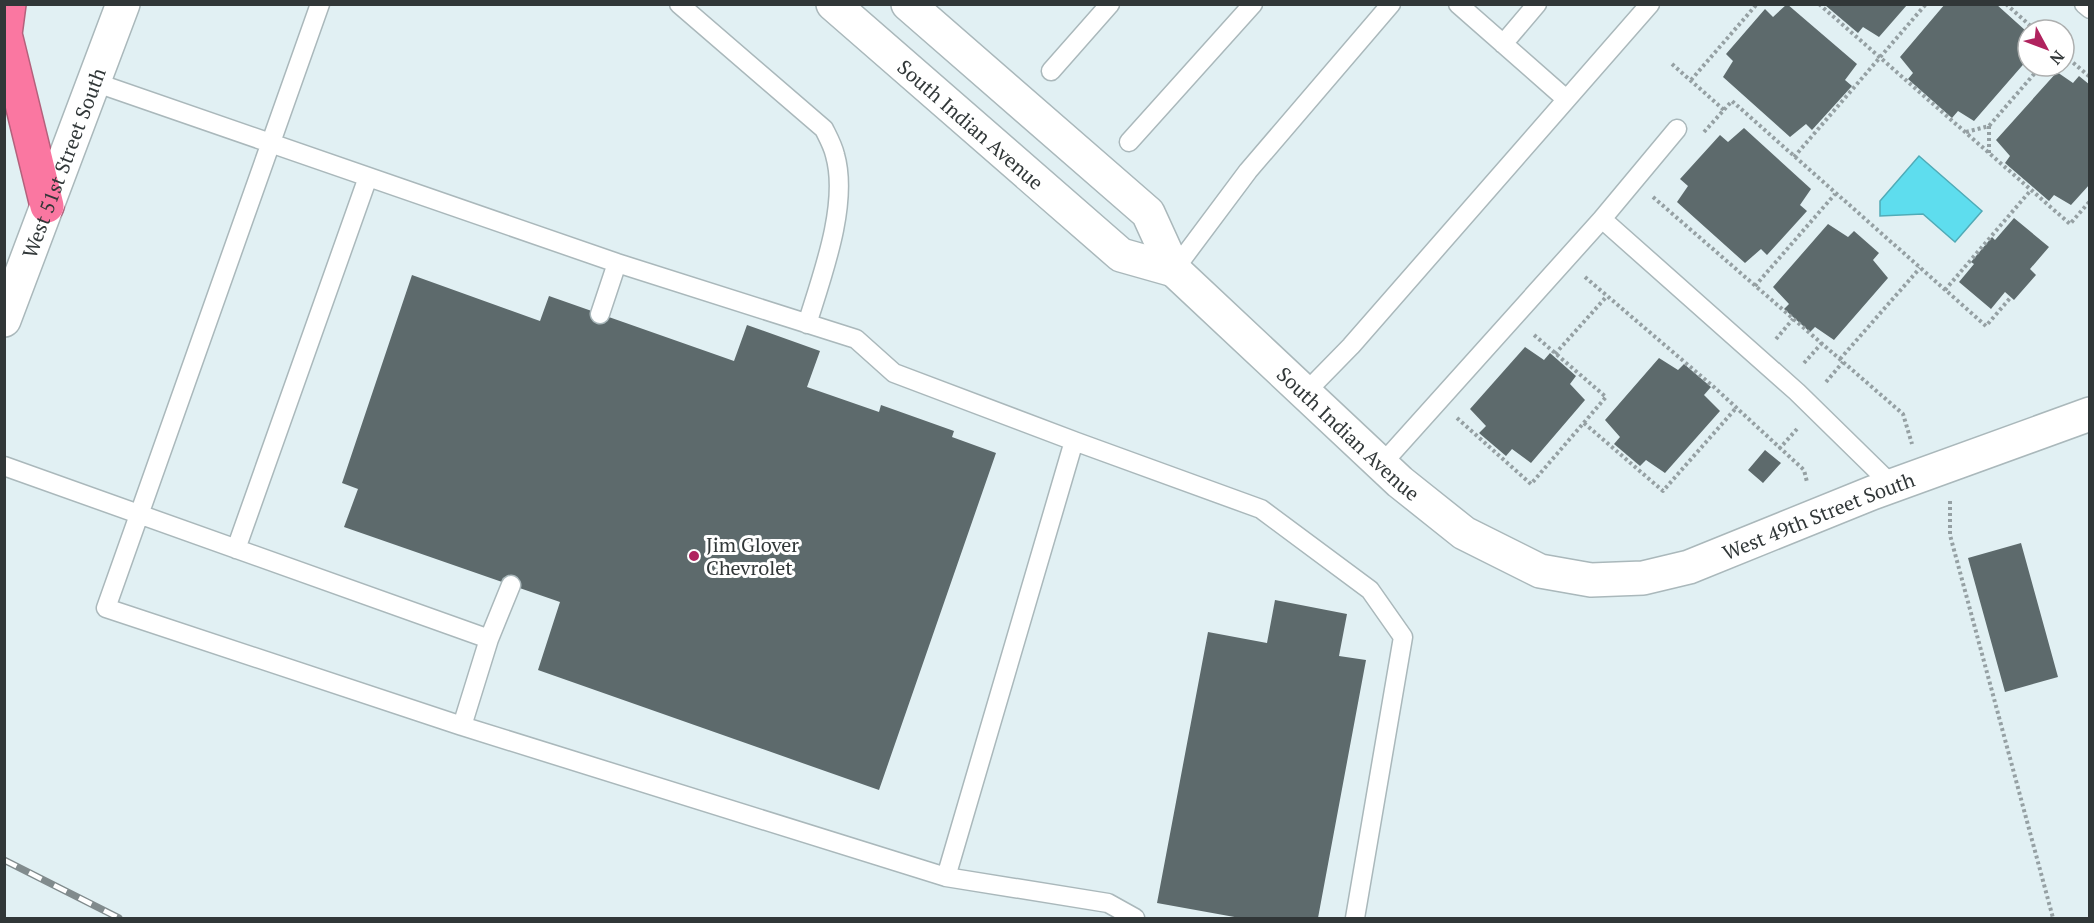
<svg xmlns="http://www.w3.org/2000/svg" width="2094" height="923" viewBox="0 0 2094 923" font-family="'PT Serif',serif">
	<style>
		.water { fill: #5eddee; stroke: #50abb7; stroke-width: 1.5 }
		.building { fill: #5d6a6c }
		.lines { fill: none; stroke-linecap: round; stroke-linejoin: round }
		.lane-casing { stroke: #aab8bb; stroke-width: 21 }
		.street-casing { stroke: #aab8bb; stroke-width: 36 }
		.secondary-casing { stroke: #aab8bb; stroke-width: 36 }
		.highway-casing { stroke: #b4617c; stroke-width: 36 }
		.path { stroke: #95a0a3; stroke-width: 4; stroke-dasharray: 3 3; stroke-linecap: butt }
		.lane { stroke: #fff; stroke-width: 18 }
		.street { stroke: #fff; stroke-width: 33 }
		.secondary { stroke: #fff; stroke-width: 33 }
		.highway { stroke: #fa77a1; stroke-width: 33 }
		.rail-casing { stroke: #818b8d; stroke-width: 7 }
		.rail { stroke: #fff; stroke-width: 4.5; stroke-dasharray: 14; stroke-linecap: butt }
		.poi-dot { fill: #b0235e; stroke: #fff; stroke-width: 2 }
		.labels { text-anchor: middle; dominant-baseline: central; stroke-width: 6; stroke-linejoin: round; paint-order: stroke }
		.street-label { font-size: 20px; fill: #313738; stroke: #fff }
		.poi-label { font-size: 20px; fill: #313738; stroke: #fff; text-anchor: start }
	</style>
	<rect width="100%" height="100%" fill="#e1f0f3"/>
	<path class="water" d="M1919,156L1982,211L1955,242L1923,214L1880,216V201Z"/>
	<path class="building" d="M1787,4L1857,64L1845,80L1852,86L1812,130L1806,124L1790,137L1723,77L1733,61L1726,54L1765,9L1773,17Z
		M1945,4H1996L2026,31L2020,38L2028,45V59L1974,121L1958,111L1952,118L1908,79L1913,73L1900,57Z
		M1825,5H1907L1879,37L1863,27L1858,33Z
		M2057,72L2073,83L2079,76L2090,85V184L2071,205L2054,195L2049,201L2005,163L2010,156L1996,140Z
		M1744,128L1811,189L1800,205L1807,211L1767,255L1761,249L1745,263L1677,202L1688,186L1680,179L1720,135L1728,142Z
		M2014,218L2049,247L2030,269L2036,275L2014,300L2005,292L1991,309L1959,282L1974,264L1971,262L1992,237L1995,240Z
		M1828,224L1848,237L1854,231L1879,253L1873,260L1888,278L1834,340L1815,327L1810,332L1784,309L1789,304L1773,287Z
		M412,275L540,321L549,296L734,361L747,325L820,351L807,387L879,412L881,405L954,431L952,437L996,453L879,790L538,670L560,602L344,527L358,489L342,483Z
		M1525,347L1544,360L1550,353L1576,376L1570,384L1585,400L1531,463L1512,449L1506,456L1479,433L1486,426L1470,409Z
		M1659,358L1678,370L1684,364L1711,387L1704,395L1720,411L1665,473L1646,460L1640,466L1614,444L1620,437L1605,420Z
		M1765,450L1781,463L1763,483L1748,470Z
		M2021,543L2058,677L2005,692L1968,558Z
		M1275,600L1347,614L1339,656L1366,660L1318,918H1240L1157,903L1208,632L1267,643Z"/>
	<g class="lines">
		<defs>
			<path id="lane" d="M320,4L106,608L462,726
				M679,4L824,129C828,137 833,146 835,155C849,204 822,276 807,324
				M1458,4L1566,99
				M2084,4L2090,9
				M1503,44L1537,4
				M1051,71L1110,4
				M94,82L617,263L856,339L894,373L1074,441L946,877
				M1129,142L1253,4
				M1602,219L1797,392L1893,486
				M1174,270L1248,171L1391,4
				M600,314L617,263
				M1305,393L1351,346L1650,4
				M1074,441L1261,509L1370,590L1403,637L1355,918
				M1381,465L1602,219L1677,129
				M4,466L489,639L462,726L946,877L1108,903L1135,918
				M236,549L368,177
				M489,639L511,585"/>
			<g id="street">
				<path id="s1" d="M833,4L1121,255L1174,270"/>
				<path id="s2" d="M908,4L1148,213L1174,270L1400,482L1464,533L1540,571L1591,580L1643,578L1689,567L1872,493L2090,414"/>
			</g>
			<g id="secondary">
				<path id="s3" d="M4,320L123,4"/>
			</g>
			<path id="highway" d="M9,4L5,34L47,206"/>
		</defs>
		<use href="#lane" class="lane-casing"/>
		<use href="#street" class="street-casing"/>
		<use href="#secondary" class="secondary-casing"/>
		<use href="#highway" class="highway-casing"/>
		<path class="path" d="M1819,4L2070,224L2090,201
			M2006,4L2035,30
			M2064,55L2090,77
			M1672,64L1724,110
			M1691,80L1757,4
			M1704,132L1732,101L1986,326L2011,297
			M1966,132L1989,126L2041,66
			M1989,153V126
			M1794,157L1926,4
			M1653,197L1903,414L1912,444
			M1585,277L1715,388L1804,470L1807,482
			M1755,286L1835,194
			M1945,290L2031,190
			M1776,339L1793,319
			M1555,354L1607,296
			M1840,359L1920,268
			M1804,363L1822,343
			M1826,382L1843,362
			M1457,418L1531,484L1606,397L1533,334
			M1584,423L1663,491L1736,408
			M1779,449L1797,429
			M1950,501V535L2053,918"/>
		<use href="#lane" class="lane"/>
		<use href="#street" class="street"/>
		<use href="#secondary" class="secondary"/>
		<use href="#highway" class="highway"/>
		<defs>
			<path id="rail" d="M4,860L119,918"/>
		</defs>
		<use href="#rail" class="rail-casing"/>
		<use href="#rail" class="rail"/>
	</g>
	<circle class="poi-dot" cx="694" cy="556" r="6"/>
	<g class="labels">
		<g class="street-label">
			<text stroke="none"><textPath href="#s1" startOffset="183">South Indian Avenue</textPath></text>
			<text stroke="none"><textPath href="#s3" startOffset="168">West 51st Street South</textPath></text>
			<text stroke="none"><textPath href="#s2" startOffset="620">South Indian Avenue</textPath></text>
			<text stroke="none"><textPath href="#s2" startOffset="1148">West 49th Street South</textPath></text>
		</g>
		<g class="poi-label">
			<text x="706" y="544">Jim Glover<tspan x="706" dy="23">Chevrolet</tspan></text>
		</g>
	</g>
	<rect width="2094" height="923" fill="none" stroke="#313738" stroke-width="12"/>
	<g transform="translate(2046 48) rotate(131)"><circle r="28" fill="#ffffff" stroke="#adafaf" stroke-width="1.5"/>
	<path d="M0-4.5L10 22L0 15L-10 22Z" fill="#b0235e"/>
	<text y="-9" font-size="16" font-weight="bold" text-anchor="middle" fill="#313738">N</text>
	</g>
</svg>
